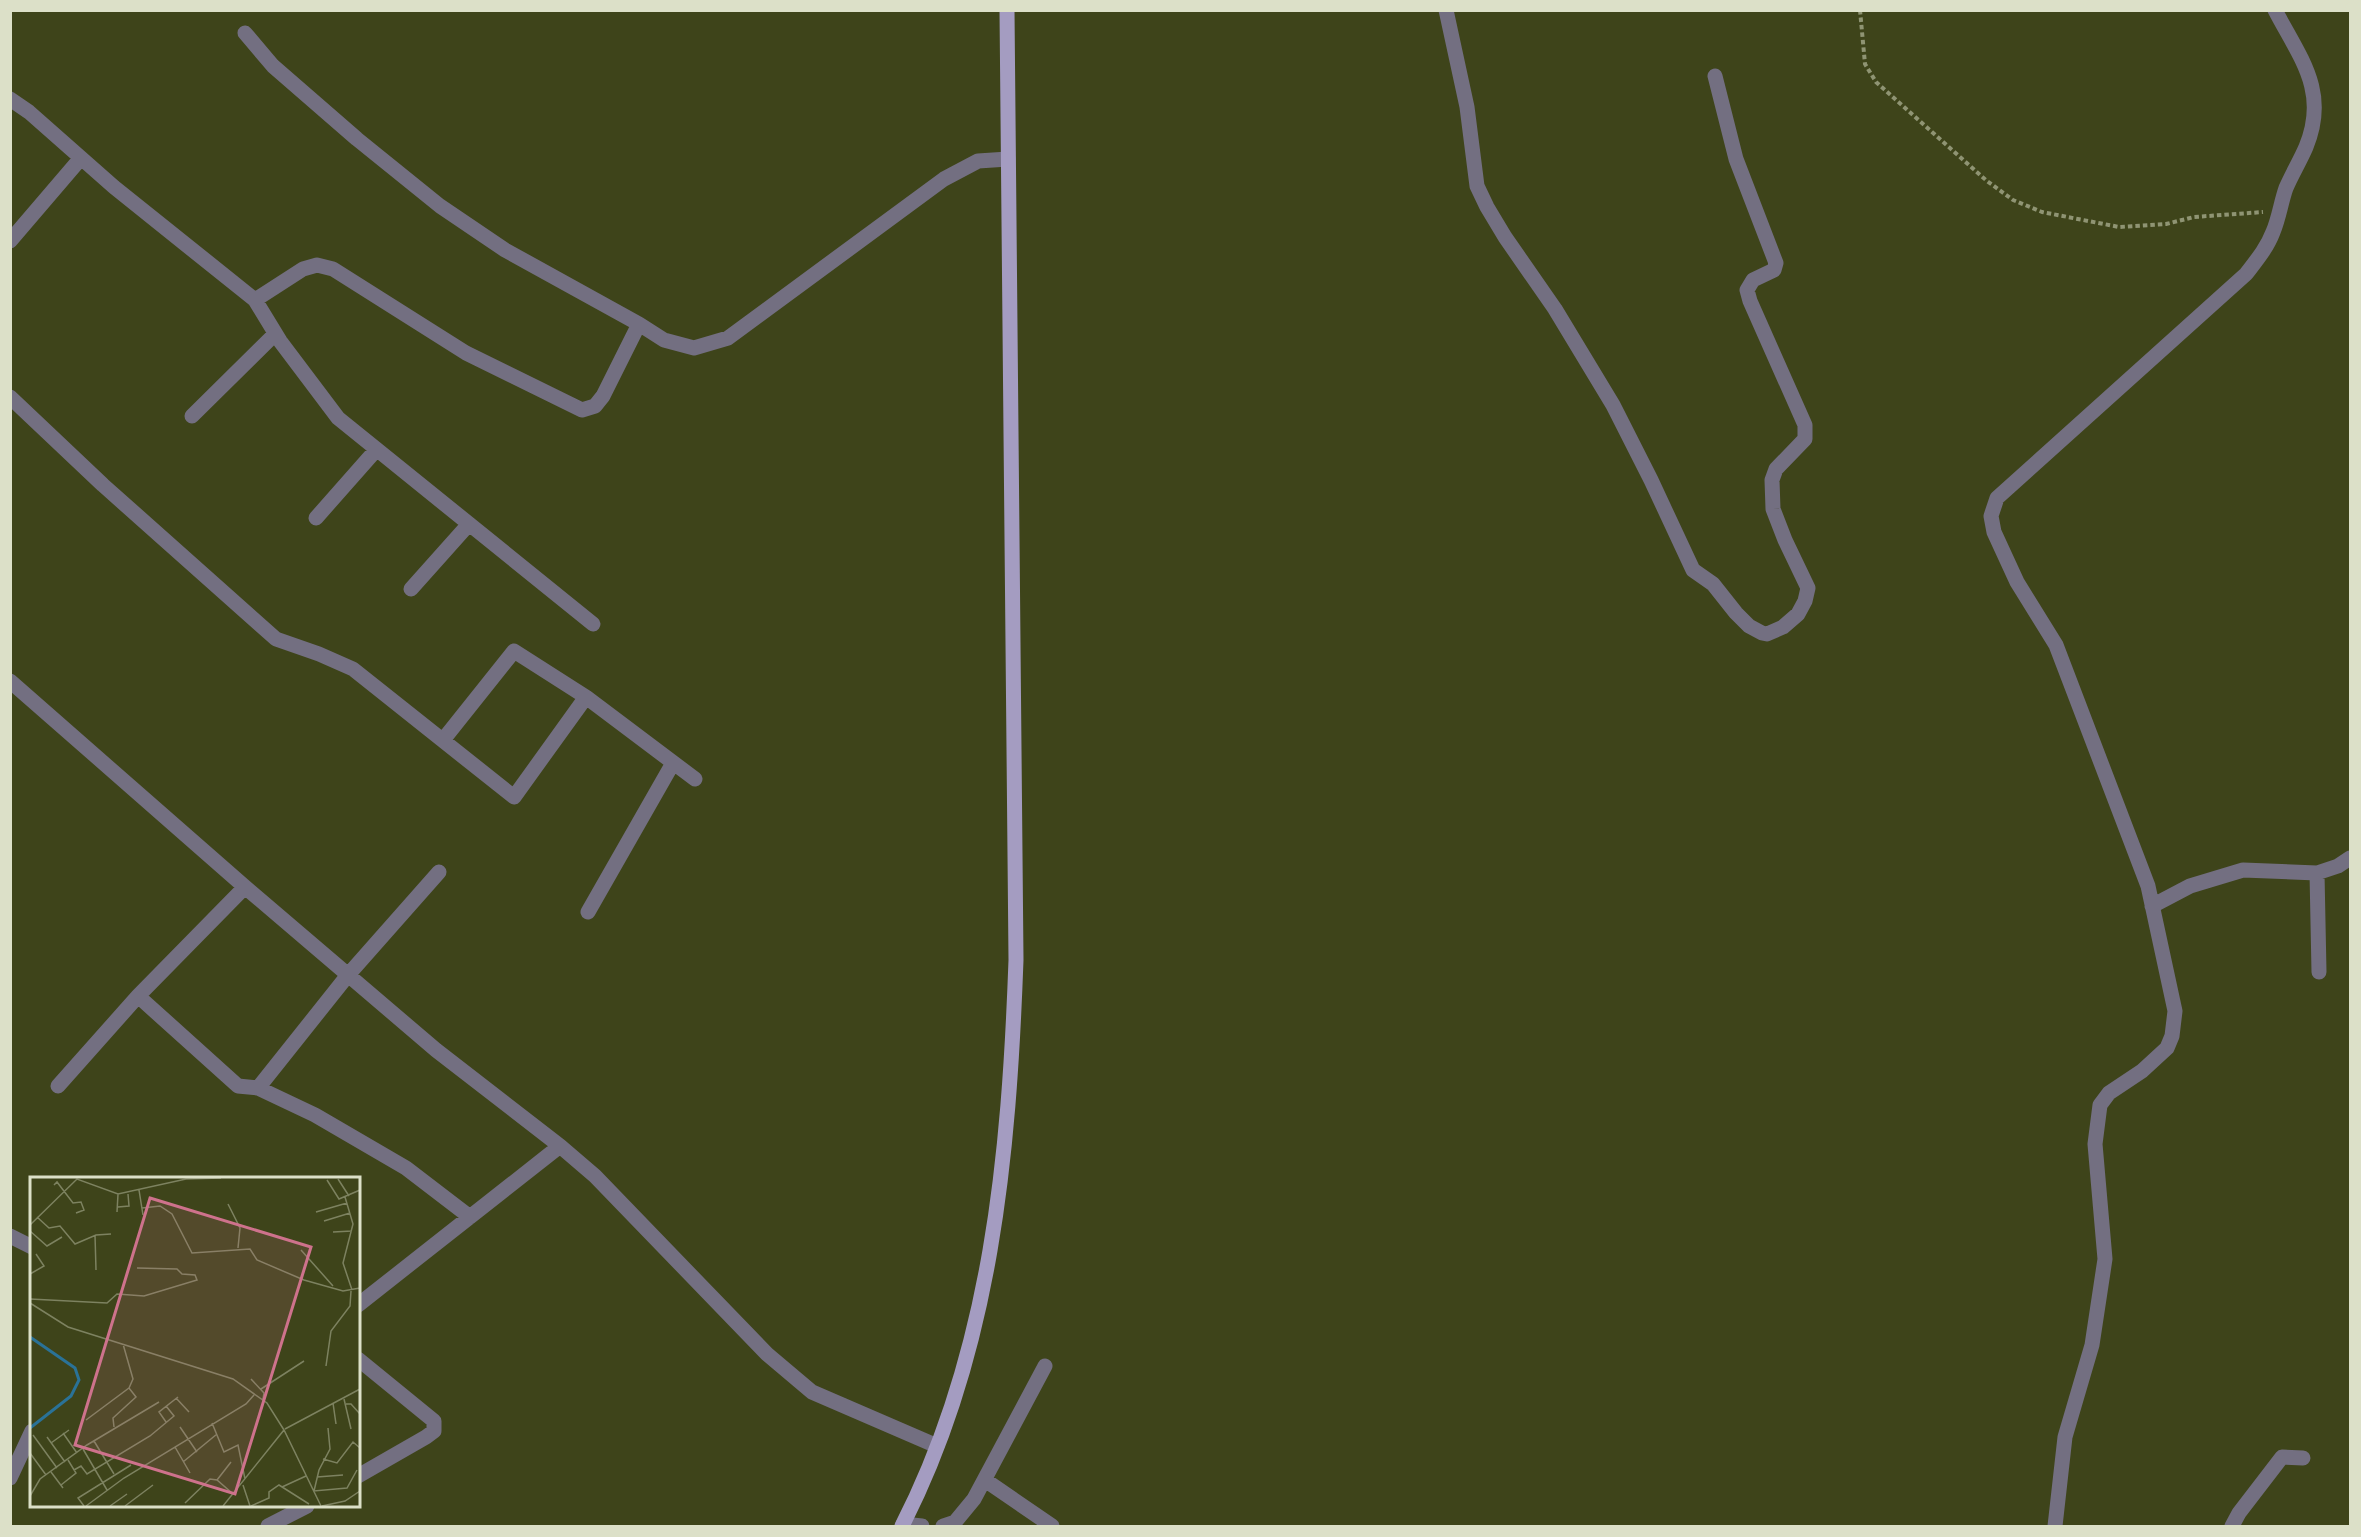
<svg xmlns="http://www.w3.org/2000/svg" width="2361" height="1537" viewBox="0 0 2361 1537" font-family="Bitter,serif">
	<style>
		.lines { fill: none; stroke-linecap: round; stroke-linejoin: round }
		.path { stroke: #8f9473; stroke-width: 4; stroke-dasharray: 4.5 3; stroke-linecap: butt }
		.minor { stroke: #736f81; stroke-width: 15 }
		.major { stroke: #a49cc1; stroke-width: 15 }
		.inset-river { fill: none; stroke: #2a7297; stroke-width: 3 }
		.inset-road { fill: none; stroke: #7d8260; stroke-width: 1.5 }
		.view { fill: #ce728c; fill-opacity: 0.15; stroke: #ce728c; stroke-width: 3 }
		.inset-edge { fill: none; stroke: #dce0c8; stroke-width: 3 }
	</style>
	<rect width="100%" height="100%" fill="#3e441a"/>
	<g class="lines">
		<path class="path" d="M1860,10L1865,64L1876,82L1987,181L2013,200L2042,212L2119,227L2166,224L2194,217L2263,212"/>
		<path class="minor" d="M1446,10L1467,107L1477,186L1487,207L1505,237L1555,309L1613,405L1651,480L1693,570L1713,584L1736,613L1749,626L1762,633L1767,634L1783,627L1798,614L1805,601L1808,588L1785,540L1773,509L1772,480L1776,469L1805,439V425L1750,301L1747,290L1753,280L1774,270L1776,263L1736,159L1715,76
			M245,33L273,66L357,139L440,206L505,250L639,324L603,396L595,406L582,410L466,353L333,269L317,265L303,269L255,300
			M10,99L29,112L114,187L255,300L280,341L338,418L593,624
			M10,241L81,158
			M639,324L664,340L694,348L728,338L944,179L978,161L1008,159
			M10,397L103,485L276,639L319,654L353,669L514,797L586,697
			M192,416L275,334
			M316,518L376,450
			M411,589L469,524
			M10,681L245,887L436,1050L560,1146L595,1176L767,1354L812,1392L937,1446
			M443,740L514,651L586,697L695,779
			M2317,873L2319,972
			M2152,906L2190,886L2243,870L2317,873L2338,866L2350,858
			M588,912L673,763
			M138,996L238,1086L258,1088L315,1115L406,1168L470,1217
			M58,1086L138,996L245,887
			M258,1088L348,975L439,872
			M10,1236L32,1247
			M358,1305L560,1146
			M358,1359L434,1421V1431L426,1437L358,1476
			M10,1478L32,1431
			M985,1480L1052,1526
			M903,1524L922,1526
			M268,1526L307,1506
			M943,1526L955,1522L974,1499L1045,1366
			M2055,1526L2065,1437L2092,1345L2105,1259L2095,1144L2100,1105L2109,1093L2142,1071L2167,1048L2172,1036L2175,1011L2148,886L2056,645L2017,582L1994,532L1991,516L1997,498L2246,274C2256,261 2267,248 2273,232C2279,218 2281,202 2286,188C2292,174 2300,161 2306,147C2329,91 2300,58 2275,10
			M2232,1526L2239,1513L2282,1457L2303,1458"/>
		<path class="major" d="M902,1526C992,1350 1009,1154 1016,960L1007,10"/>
	</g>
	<g transform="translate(30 1177)">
		<rect width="330" height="330" fill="#3e441a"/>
		<path class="inset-river" d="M0,160L45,191L49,203L41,219L0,251"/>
		<path class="inset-road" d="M308,2L319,19M297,3L309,22L330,13M24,8L27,5L43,26L51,25L54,33L46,36M109,13L113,38M315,20L323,47L313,86L322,113M198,27L210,51L208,71M88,30L99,29L98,17M112,31L130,29L142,37L162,76L220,72L227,83L274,103L313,114L330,111M87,35L88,17M286,35L317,26M7,40L19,51L30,49L45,67L66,58L81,57M294,44L320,36M0,48L47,2L88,17L156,2L191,1M0,54L17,69L32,60M303,55L322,54M65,58L66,93M271,73L303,109M0,97L14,89L6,77M0,122L77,126L87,117L114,119L167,103L165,98L152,97L147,92L107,91M0,126L38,150L203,202L237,226L254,253M93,167L103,202L99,211M296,189L301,154L320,129L321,114M221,202L234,216L233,222M231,212L274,184M146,221L159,235M314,222L321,252M303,226L306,247M316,227H321L330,237M56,243L99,211L106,220L83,241L84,250M136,245L129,235L148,220M182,246L194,275L208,268L215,302M150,250L167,275M298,251L300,272L289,293L284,314L317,311L327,293M255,252L330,212M33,256L47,276M3,258L27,291M17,260L35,285M64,264L84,297M21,266L39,253M145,270L160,296M53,272L77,313M0,276L16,298M293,282L307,286L323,265L330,271M153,285L187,257M44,293L51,289L57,297L120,259L144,239L136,229M21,295L33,311M287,300L313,298M187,303L201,285M31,308L46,296L38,283M213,308L220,329M252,310L276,299M0,319L10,302L57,268L129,225M155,326L180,302L187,303L202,316M54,329L48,321L101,288M56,329L94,301L216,227L224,218M80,329L97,317M95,329L123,308M193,329L254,253L291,329M221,329L239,321V315L249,308L279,327M292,329L315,324L330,314"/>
		<path class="view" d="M120,21L281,70L205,317L45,268Z"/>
		<rect width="330" height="330" class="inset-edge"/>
	</g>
	<rect width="2361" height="1537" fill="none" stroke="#dce0c8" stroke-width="24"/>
</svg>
